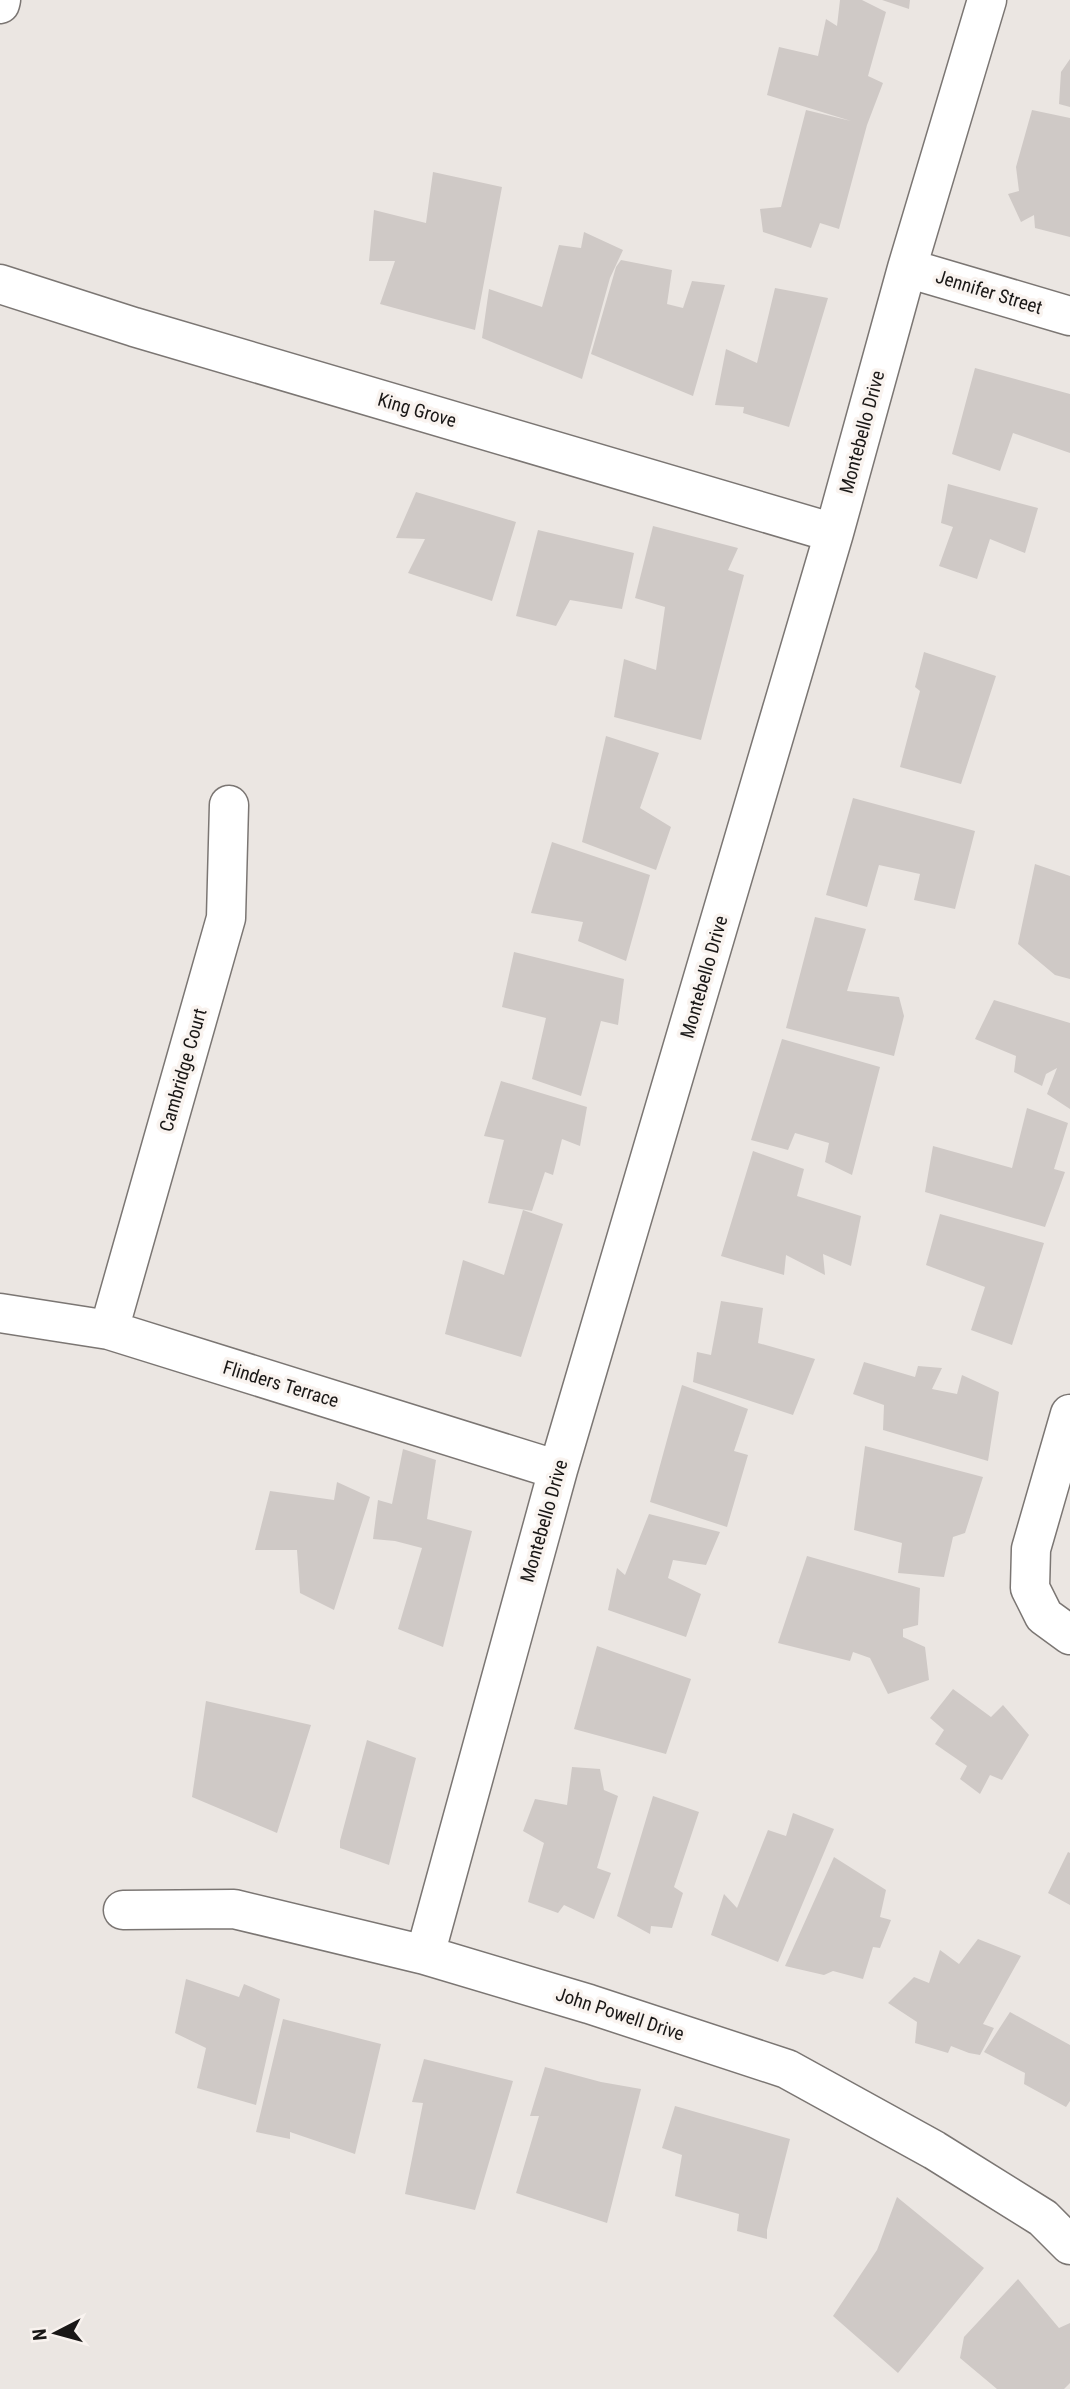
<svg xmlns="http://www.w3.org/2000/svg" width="1070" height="2389" viewBox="0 0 1070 2389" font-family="'Roboto Condensed',sans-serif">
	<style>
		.building { fill: #cfc9c6 }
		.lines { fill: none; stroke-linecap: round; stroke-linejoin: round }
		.street-casing { stroke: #7b7673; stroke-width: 41 }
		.street { stroke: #fff; stroke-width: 38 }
		.labels { text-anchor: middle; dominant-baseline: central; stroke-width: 7; stroke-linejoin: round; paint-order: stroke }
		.street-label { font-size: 19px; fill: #1a1817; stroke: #f9f3ef }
	</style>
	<rect width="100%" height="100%" fill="#ebe6e2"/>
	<path class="building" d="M840,0H862L886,12L868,76L883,83L867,125L839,229L820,223L811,248L763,232L760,209L781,207L806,110L851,121L767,95L779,47L818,56L826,19L837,26Z
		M882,0H910L909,9Z
		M1070,59V107L1059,104L1061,72Z
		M1032,110L1070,118V237L1035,228L1034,215L1021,222L1008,194L1019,191L1016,167Z
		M433,172L502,187L475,330L380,304L395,261H369L374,210L426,223Z
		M584,232L623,250L610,278L582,379L482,338L489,289L542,307L559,245L581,248Z
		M621,260L672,270L667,304L683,308L692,281L725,285L693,396L591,354L616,267Z
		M775,288L828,298L789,427L743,413L744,407L715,405L726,349L757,363Z
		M975,368L1070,394V453L1013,433L1000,471L952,454Z
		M948,484L1038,508L1025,553L990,539L977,579L939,566L953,527L941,523Z
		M416,492L516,522L492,601L408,573L425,539L396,538Z
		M653,526L738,548L728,570L744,575L701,740L614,717L624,659L656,670L665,607L635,598Z
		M538,530L634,553L622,609L570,600L556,626L516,616Z
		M924,652L996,676L961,784L900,767L920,691L915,687Z
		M606,736L659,753L640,808L671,827L656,870L582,842Z
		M853,798L975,831L955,909L914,900L920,874L879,865L867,907L826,895Z
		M552,842L650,875L626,961L578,941L583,922L531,913Z
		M1035,864L1070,876V979L1055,975L1018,944Z
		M815,917L866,929L847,991L899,997L904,1016L894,1056L786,1028Z
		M514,952L624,979L618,1025L601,1021L581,1096L532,1079L546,1018L502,1007Z
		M994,1000L1070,1023V1109L1047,1094L1057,1068L1046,1074L1042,1086L1014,1072L1016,1056L975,1039Z
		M782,1039L880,1067L852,1175L825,1162L829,1143L795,1133L788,1150L751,1140Z
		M501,1081L587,1107L580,1146L562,1139L553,1175L545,1172L532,1211L488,1203L504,1140L484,1136Z
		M1027,1108L1068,1123L1054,1169L1065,1172L1045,1227L925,1192L933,1146L1012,1168Z
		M753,1151L804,1169L797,1196L861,1216L851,1266L823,1254L825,1275L786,1255L784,1275L721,1256Z
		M523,1210L563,1224L521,1357L445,1334L463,1260L504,1275Z
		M940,1214L1044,1243L1012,1345L971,1330L985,1287L926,1265Z
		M721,1301L763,1308L758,1343L815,1359L793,1415L693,1382L697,1352L711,1355Z
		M864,1362L915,1377L918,1366L942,1368L932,1389L957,1394L962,1375L999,1392L988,1461L883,1430L884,1405L853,1394Z
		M682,1385L748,1409L734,1451L748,1455L727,1527L650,1502Z
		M865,1446L983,1477L965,1533L953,1537L944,1577L898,1573L902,1543L854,1530Z
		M403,1449L436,1460L427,1519L472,1531L443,1647L398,1629L422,1548L395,1541L373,1539L378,1500L392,1504Z
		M337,1482L370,1497L334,1610L300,1593L297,1550H255L270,1491L334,1500Z
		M649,1514L720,1532L706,1565L673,1560L668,1578L701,1594L686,1637L608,1610L617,1568L625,1575Z
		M807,1556L920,1588L918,1625L903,1629V1637L925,1647L929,1680L888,1694L870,1658L853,1652L850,1661L778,1643Z
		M597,1646L691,1679L666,1754L574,1729Z
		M953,1689L991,1717L1003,1705L1029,1735L1002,1780L990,1775L980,1794L960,1779L967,1766L935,1744L944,1730L930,1718Z
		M206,1701L311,1725L277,1833L192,1797Z
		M367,1740L416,1758L389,1865L340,1848V1841Z
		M572,1767L600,1769L604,1790L618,1796L597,1868L611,1873L594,1919L564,1905L558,1913L528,1902L544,1843L523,1831L535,1799L567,1805Z
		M653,1796L699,1812L674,1887L683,1893L672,1928L651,1926L650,1934L617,1916Z
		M793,1813L834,1829L778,1962L711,1935L724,1894L737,1908L768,1830L786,1836Z
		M1068,1852L1070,1853V1905L1048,1893Z
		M834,1857L886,1890L880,1917L891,1920L880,1948L873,1947L863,1979L833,1971L824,1975L785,1966Z
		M978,1939L1021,1956L983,2024L994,2028L980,2055L969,2053L951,2046L948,2053L915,2043L917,2022L888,2003L914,1977L929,1983L940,1950L959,1964Z
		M186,1979L239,1997L244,1984L280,1999L256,2105L197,2088L206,2048L175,2033Z
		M1010,2012L1070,2045V2101L1066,2107L1024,2084L1025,2073L984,2052Z
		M283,2019L381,2044L355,2154L290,2132V2139L256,2132Z
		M424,2059L513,2081L475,2210L405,2194L423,2103L412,2102Z
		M545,2067L601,2082L641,2089L607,2223L516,2193L539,2116H530Z
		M675,2106L790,2139L767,2230V2239L737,2231L739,2214L675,2196L682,2155L662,2148Z
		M897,2197L984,2268L898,2373L833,2316L877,2250Z
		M1018,2279L1059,2328L1070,2323V2383L1064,2389H997L960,2358L964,2337Z"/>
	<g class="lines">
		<defs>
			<path id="street" d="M0,4L1,0
				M907,268L1070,316
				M0,284L134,327L834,533
				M0,1313L109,1330L558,1470
				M109,1330L226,918L229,805
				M1070,1414L1031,1549L1030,1588L1044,1616L1070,1635
				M123,1910L234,1909L425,1955L589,2004L787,2069L934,2150L1043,2218L1070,2245
				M425,1955L558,1470L834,533L907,268L987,0"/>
		</defs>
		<use href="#street" class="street-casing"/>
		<use href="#street" class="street"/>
	</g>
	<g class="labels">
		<g class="street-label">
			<text transform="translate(989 292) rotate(17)">Jennifer Street</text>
			<text transform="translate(417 410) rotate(16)">King Grove</text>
			<text transform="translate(862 432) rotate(-75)">Montebello Drive</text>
			<text transform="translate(704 977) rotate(-74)">Montebello Drive</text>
			<text transform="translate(183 1070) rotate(-74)">Cambridge Court</text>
			<text transform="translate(281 1384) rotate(17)">Flinders Terrace</text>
			<text transform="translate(544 1521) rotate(-74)">Montebello Drive</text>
			<text transform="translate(620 2014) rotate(18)">John Powell Drive</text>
		</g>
	</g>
	<g transform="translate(56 2333) rotate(264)" stroke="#f9f3ef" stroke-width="5" paint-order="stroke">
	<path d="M0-5L12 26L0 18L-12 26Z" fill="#1a1817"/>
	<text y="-10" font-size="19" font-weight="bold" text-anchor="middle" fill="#1a1817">N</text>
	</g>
</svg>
